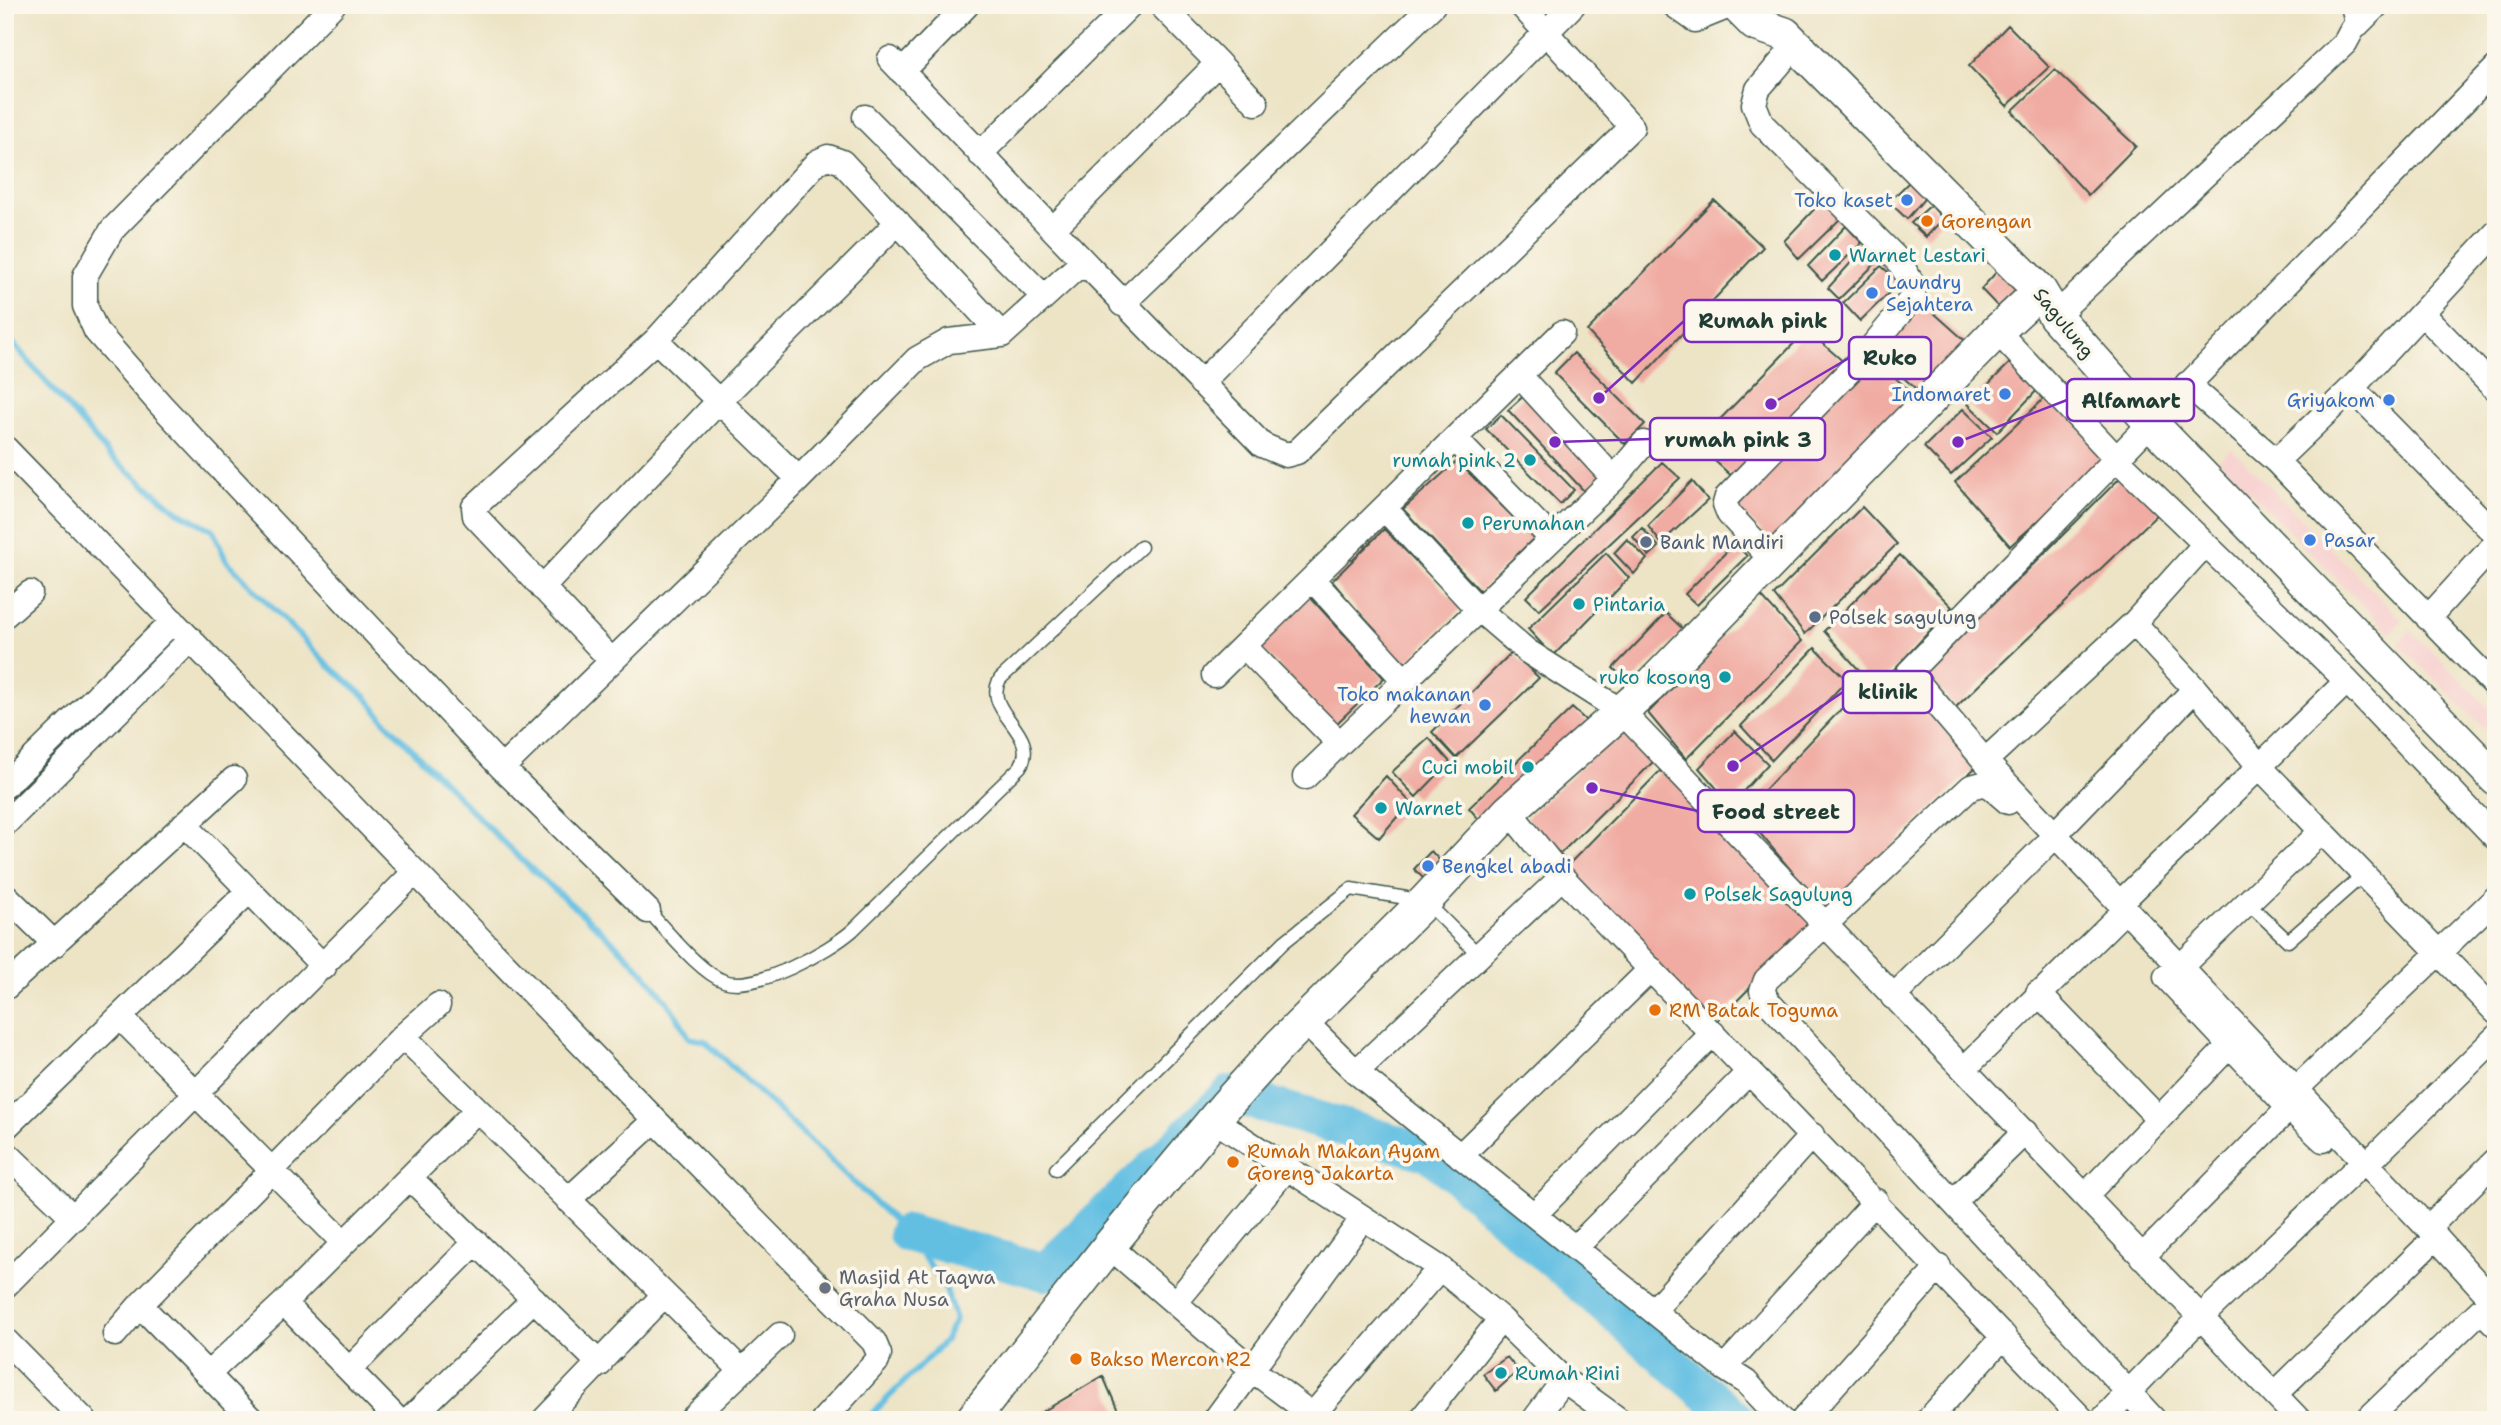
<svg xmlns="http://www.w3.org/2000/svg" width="2501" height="1425" viewBox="0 0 2501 1425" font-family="'Shantell Sans',sans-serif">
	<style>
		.built { fill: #f7d0cf }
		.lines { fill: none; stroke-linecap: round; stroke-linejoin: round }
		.stream { stroke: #64bfe2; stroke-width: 6 }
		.river { stroke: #64bfe2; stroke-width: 38 }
		.building { fill: #f0aba2 }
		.lane-casing { stroke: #3e564a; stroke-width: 15 }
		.street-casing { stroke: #3e564a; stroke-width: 27 }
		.secondary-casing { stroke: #3e564a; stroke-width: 36 }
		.lane { stroke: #fff; stroke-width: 12 }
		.street { stroke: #fff; stroke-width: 24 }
		.secondary { stroke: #fff; stroke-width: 33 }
		.shop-dot { fill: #3f7fe0; stroke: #fbf7ec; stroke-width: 2.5 }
		.food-dot { fill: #e8710a; stroke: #fbf7ec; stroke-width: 2.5 }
		.culture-dot { fill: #0f9aa8; stroke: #fbf7ec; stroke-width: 2.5 }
		.service-dot { fill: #5c6f8a; stroke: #fbf7ec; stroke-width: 2.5 }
		.worship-dot { fill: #6b7280; stroke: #fbf7ec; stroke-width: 2.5 }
		.labels { text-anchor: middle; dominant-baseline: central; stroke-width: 7; stroke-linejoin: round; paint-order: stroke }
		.shop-label { font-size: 19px; fill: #366cbe; stroke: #fbf7ec; text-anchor: end }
		.food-label { font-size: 19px; fill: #c56008; stroke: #fbf7ec; text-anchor: start }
		.culture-label { font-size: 19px; fill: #0d838f; stroke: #fbf7ec; text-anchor: start }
		.street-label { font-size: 19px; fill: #1f3d34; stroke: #fbf7ec }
		.service-label { font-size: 19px; fill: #4e5e75; stroke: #fbf7ec; text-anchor: start }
		.worship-label { font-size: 19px; fill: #5b616d; stroke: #fbf7ec; text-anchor: start }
		.leader { fill: none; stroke: #7b2cbf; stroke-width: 2.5 }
		.callout-dot { fill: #7b2cbf; stroke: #fbf7ec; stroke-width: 2.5 }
		.callout { fill: #fbf7ec; stroke: #7b2cbf; stroke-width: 2.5 }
		.callout-label { font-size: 21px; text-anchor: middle; font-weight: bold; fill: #1f3d34 }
	</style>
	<rect width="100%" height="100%" fill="#fbf7ec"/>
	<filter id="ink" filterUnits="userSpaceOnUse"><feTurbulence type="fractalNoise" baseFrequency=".0143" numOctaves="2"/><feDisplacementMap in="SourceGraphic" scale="14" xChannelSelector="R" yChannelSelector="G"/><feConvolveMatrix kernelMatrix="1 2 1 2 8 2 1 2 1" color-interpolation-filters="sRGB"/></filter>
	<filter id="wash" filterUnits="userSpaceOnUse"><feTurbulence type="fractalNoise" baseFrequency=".00686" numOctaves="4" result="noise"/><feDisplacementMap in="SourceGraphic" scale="28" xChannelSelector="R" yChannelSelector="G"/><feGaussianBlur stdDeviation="1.57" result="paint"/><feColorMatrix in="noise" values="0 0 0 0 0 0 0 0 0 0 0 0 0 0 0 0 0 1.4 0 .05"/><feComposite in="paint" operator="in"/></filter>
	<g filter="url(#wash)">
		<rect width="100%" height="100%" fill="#ede4c6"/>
		<path class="built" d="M2231,448L2402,620L2390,633L2219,461Z
			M2410,630L2496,715V739L2398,644Z"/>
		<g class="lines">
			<path class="stream" d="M5,334L110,456L177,511L213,530L226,560L330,667L366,697L384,720C430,767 475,816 523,861C582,917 652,964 689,1038L705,1041L907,1233L946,1289L955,1320L944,1342L866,1420"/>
			<path class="river" d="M907,1233L1045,1272L1231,1094L1432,1154L1737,1420"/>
		</g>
		<g id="blocks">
			<path class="building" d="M2008,25L2049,67L2007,106L1969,66Z
				M2055,70L2136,146L2088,195L2012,111Z
				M1910,181L1924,199L1907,219L1889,202Z
				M1714,200L1763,247L1636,383L1587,331Z
				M1822,201L1840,219L1799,259L1784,241Z
				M1931,205L1943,219L1926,237L1911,223Z
				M1846,226L1862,243L1822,281L1808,266Z
				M1865,247L1878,261L1839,299L1828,288Z
				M1881,266L1900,282L1860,321L1843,303Z
				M2000,268L2023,291L2003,312L1981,289Z
				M1924,304L1971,346L1924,396L1876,353Z
				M1807,330L1846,364L1735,479L1696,444Z
				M1574,353L1645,424L1625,444L1554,373Z
				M1872,357L1921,401L1777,547L1730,501Z
				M2016,357L2042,385L1997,432L1968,404Z
				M1527,393L1602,473L1584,491L1508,410Z
				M2049,394L2110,457L2010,546L1955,482Z
				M1963,409L1992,437L1951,475L1924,447Z
				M1501,415L1574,490L1560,504L1486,429Z
				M1457,461L1534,538L1480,591L1403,509Z
				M1662,462L1680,478L1539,610L1526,597Z
				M2125,473L2161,511L1955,708L1925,672Z
				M1692,481L1708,500L1661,543L1648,526Z
				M1862,507L1897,544L1805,634L1774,595Z
				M1642,528L1659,547L1649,556L1633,537Z
				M1384,529L1462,608L1403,666L1332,581Z
				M1627,539L1647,559L1634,574L1614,553Z
				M1735,543L1747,556L1697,605L1685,594Z
				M1606,553L1629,578L1553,656L1528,629Z
				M1900,555L1952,607L1876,689L1824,631Z
				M1309,596L1384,678L1335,725L1259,646Z
				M1761,596L1802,641L1686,759L1648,713Z
				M1666,613L1684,630L1630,684L1613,668Z
				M1815,648L1847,680L1772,760L1741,726Z
				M1512,652L1539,678L1456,758L1432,732Z
				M1906,686L1978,765L1825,911L1743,813L1860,689L1880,713Z
				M1572,708L1592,726L1482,823L1469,808Z
				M1621,729L1656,759L1560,854L1526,818Z
				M1735,731L1768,764L1731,805L1699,768Z
				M1429,738L1450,762L1416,797L1392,772Z
				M1664,767L1814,923L1713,1025L1567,866Z
				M1386,776L1410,802L1379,838L1351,814Z
				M1431,851L1442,863L1426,881L1414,869Z
				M1507,1357L1518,1371L1496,1391L1483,1374Z
				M1103,1376L1122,1420H1040L1037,1415Z"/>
		</g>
	</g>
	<g filter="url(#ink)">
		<use href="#blocks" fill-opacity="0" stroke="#3e564a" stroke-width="2"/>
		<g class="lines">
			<defs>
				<path id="lane" d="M2347,5L2352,29
					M2247,902L2288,941L2362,876
					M648,911C667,930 699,972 724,981C756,992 829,951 853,930L1020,767C1042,733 981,712 1000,679L1141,547
					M1056,1169L1284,942L1351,889L1425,901L1480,956"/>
				<path id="street" d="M333,5L112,230L85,276V306L96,331L160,404L502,768L648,911
					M1674,5L1695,20L1732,5
					M890,59L1090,268
					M1218,63L1256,103
					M2496,68L1909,672L1985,761L2422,1222L2496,1304
					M902,72L967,5
					M865,117L1043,296
					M980,154L1130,5
					M1053,229L1218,63L1161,5
					M1122,304L1433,5
					M2422,313L2496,390
					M2055,316L2345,43L2352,30L2377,5
					M1997,331L2117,459L2347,681L2496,838
					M656,340L799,479
					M1519,375L1614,479
					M1201,383L1573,5
					M2187,384L2276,461L2496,687
					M2352,388L2496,535
					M1455,439L1551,538
					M5,448L655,1120L874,1342L879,1354L877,1361L823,1420
					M2276,461L2352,388L2496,233
					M1384,508L1478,609L1527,651L1621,711L2299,1420
					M1773,561L1729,514L1725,504L1727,497L1865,355L1913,297L1914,286L1898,260L1762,124L1754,104L1758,89L1796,45
					M1312,579L1404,680
					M542,588L719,401L898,222
					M5,615L30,593
					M2428,618L2496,543
					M2134,623L2195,689L2260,767L2496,1012
					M1244,646L1339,743
					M612,661L475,516L474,507L656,340L817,162L828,157L842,162L1002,335
					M1214,675L1562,333
					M1985,761L2134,623L2205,544
					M502,768L799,479L917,359L949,341L1002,335L1076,268H1090L1262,445L1286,455L1297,452L1632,127L1521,5
					M1305,777L1614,479L1644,443
					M5,786L173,621
					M2008,802L1986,783L1971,787L1766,980L1762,991L1769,1003L2154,1420
					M1509,811L1562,877L2083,1420
					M5,824L191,639
					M184,824L324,967
					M2054,835L2195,689
					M5,895L55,944
					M2120,903L2347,681
					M2180,967L2322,831
					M2166,977L2289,1108L2323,1140
					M5,988L234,779
					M2038,993L2159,1119
					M1893,997L2045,846
					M121,1018L344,1243
					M1304,1021L1356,1072L1724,1368L1746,1382L1782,1420
					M403,1036L741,1370
					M1964,1069L2115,920
					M1356,1072L1562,877
					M2295,1090L2496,898
					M1214,1120L1440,1268L1501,1319L1564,1380L1619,1420
					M5,1128L249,891
					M5,1152L74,1218
					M1460,1156L1651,969
					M2367,1164L2496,1037
					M410,1178L600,1364
					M2085,1196L2229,1046
					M568,1200L655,1120
					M1953,1202L2025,1132
					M1534,1215L1713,1033
					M2428,1228L2496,1160
					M1109,1246L1254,1371L1319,1420
					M1575,1248L1750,1071
					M2142,1257L2289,1108
					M5,1286L415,872
					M284,1303L398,1420
					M1175,1303L1287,1168
					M140,1305L252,1420
					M1653,1311L1812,1135
					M115,1334L140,1305L403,1036L438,1005
					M5,1340L84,1420
					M1724,1368L1876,1201
					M350,1369L476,1242
					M208,1374L284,1303L477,1110
					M2275,1394L2424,1249
					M409,1420L534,1299
					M544,1420L664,1295
					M691,1420L780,1335
					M1215,1420L1363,1218
					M1308,1420L1440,1268
					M1421,1420L1501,1319
					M1534,1420L1564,1380
					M1803,1420L1939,1267
					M1928,1420L2004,1336
					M2102,1420L2201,1317L2355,1170
					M2367,1420L2481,1310L2496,1325"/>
				<path id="secondary" d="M1736,5L1755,24L1785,34L2040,291L2055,316L2151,423L2496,779
					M972,1420L1109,1246L1226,1105L1280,1045L1425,901L1509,811L1649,687L1997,331L2040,291"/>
			</defs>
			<use href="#lane" class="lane-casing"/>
			<use href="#street" class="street-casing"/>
			<use href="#secondary" class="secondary-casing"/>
			<use href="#lane" class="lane"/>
			<use href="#street" class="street"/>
			<use href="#secondary" class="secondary"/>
		</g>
	</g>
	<g class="shop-dot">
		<circle cx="1907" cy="200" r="7"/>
		<circle cx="1872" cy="293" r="7"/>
		<circle cx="2005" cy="394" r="7"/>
		<circle cx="2389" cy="400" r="7"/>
		<circle cx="2310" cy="540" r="7"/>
		<circle cx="1485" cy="705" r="7"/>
		<circle cx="1428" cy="866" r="7"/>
	</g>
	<g class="food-dot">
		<circle cx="1927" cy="221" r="7"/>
		<circle cx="1655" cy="1010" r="7"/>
		<circle cx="1233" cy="1162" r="7"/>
		<circle cx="1076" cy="1359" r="7"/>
	</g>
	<g class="culture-dot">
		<circle cx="1835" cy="255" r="7"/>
		<circle cx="1530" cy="460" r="7"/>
		<circle cx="1468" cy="523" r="7"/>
		<circle cx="1579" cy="604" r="7"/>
		<circle cx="1725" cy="677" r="7"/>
		<circle cx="1528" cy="767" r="7"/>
		<circle cx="1381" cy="808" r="7"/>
		<circle cx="1690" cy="894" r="7"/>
		<circle cx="1501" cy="1373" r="7"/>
	</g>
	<g class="service-dot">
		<circle cx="1646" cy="542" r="7"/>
		<circle cx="1815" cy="617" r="7"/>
	</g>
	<circle class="worship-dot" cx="825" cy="1288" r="7"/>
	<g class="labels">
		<g class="shop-label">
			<text x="1893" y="200">Toko kaset</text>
			<text x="1886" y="282" text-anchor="start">Laundry<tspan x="1886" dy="22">Sejahtera</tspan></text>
			<text x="1991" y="394">Indomaret</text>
			<text x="2375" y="400">Griyakom</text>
			<text x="2324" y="540" text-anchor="start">Pasar</text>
			<text x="1471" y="694">Toko makanan<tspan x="1471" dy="22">hewan</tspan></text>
			<text x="1442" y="866" text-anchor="start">Bengkel abadi</text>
		</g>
		<g class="food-label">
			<text x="1941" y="221">Gorengan</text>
			<text x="1669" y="1010">RM Batak Toguma</text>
			<text x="1247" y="1151">Rumah Makan Ayam<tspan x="1247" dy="22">Goreng Jakarta</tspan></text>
			<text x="1090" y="1359">Bakso Mercon R2</text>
		</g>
		<g class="culture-label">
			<text x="1849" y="255">Warnet Lestari</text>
			<text x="1516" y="460" text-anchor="end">rumah pink 2</text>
			<text x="1482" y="523">Perumahan</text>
			<text x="1593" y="604">Pintaria</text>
			<text x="1711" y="677" text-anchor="end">ruko kosong</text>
			<text x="1514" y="767" text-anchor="end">Cuci mobil</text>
			<text x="1395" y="808">Warnet</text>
			<text x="1704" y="894">Polsek Sagulung</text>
			<text x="1515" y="1373">Rumah Rini</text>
		</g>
		<g class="street-label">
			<text transform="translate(2064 323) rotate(51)">Sagulung</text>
		</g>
		<g class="service-label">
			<text x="1660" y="542">Bank Mandiri</text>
			<text x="1829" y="617">Polsek sagulung</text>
		</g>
		<g class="worship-label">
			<text x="839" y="1277">Masjid At Taqwa<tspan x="839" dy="22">Graha Nusa</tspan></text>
		</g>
	</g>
	<path class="leader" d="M1599 398L1684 321M1771 404L1849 358M1958 442L2067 400M1555 442L1650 439M1733 766L1843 692M1592 788L1698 811"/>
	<g class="callout-dot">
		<circle cx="1599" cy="398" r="7"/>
		<circle cx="1771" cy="404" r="7"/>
		<circle cx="1958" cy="442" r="7"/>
		<circle cx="1555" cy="442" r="7"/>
		<circle cx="1733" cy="766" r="7"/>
		<circle cx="1592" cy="788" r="7"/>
	</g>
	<g class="callout">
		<rect x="1684" y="300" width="158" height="42" rx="7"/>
		<rect x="1849" y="337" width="82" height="42" rx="7"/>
		<rect x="2067" y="379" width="127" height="42" rx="7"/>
		<rect x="1650" y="418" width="175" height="42" rx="7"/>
		<rect x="1843" y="671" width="89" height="42" rx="7"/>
		<rect x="1698" y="790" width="156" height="42" rx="7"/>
	</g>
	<g class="callout-label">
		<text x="1763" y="328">Rumah pink</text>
		<text x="1890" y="365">Ruko</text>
		<text x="2131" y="408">Alfamart</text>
		<text x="1738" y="447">rumah pink 3</text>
		<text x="1888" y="699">klinik</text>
		<text x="1776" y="819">Food street</text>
	</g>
	<rect width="2501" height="1425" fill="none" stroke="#fbf7ec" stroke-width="28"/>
</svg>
